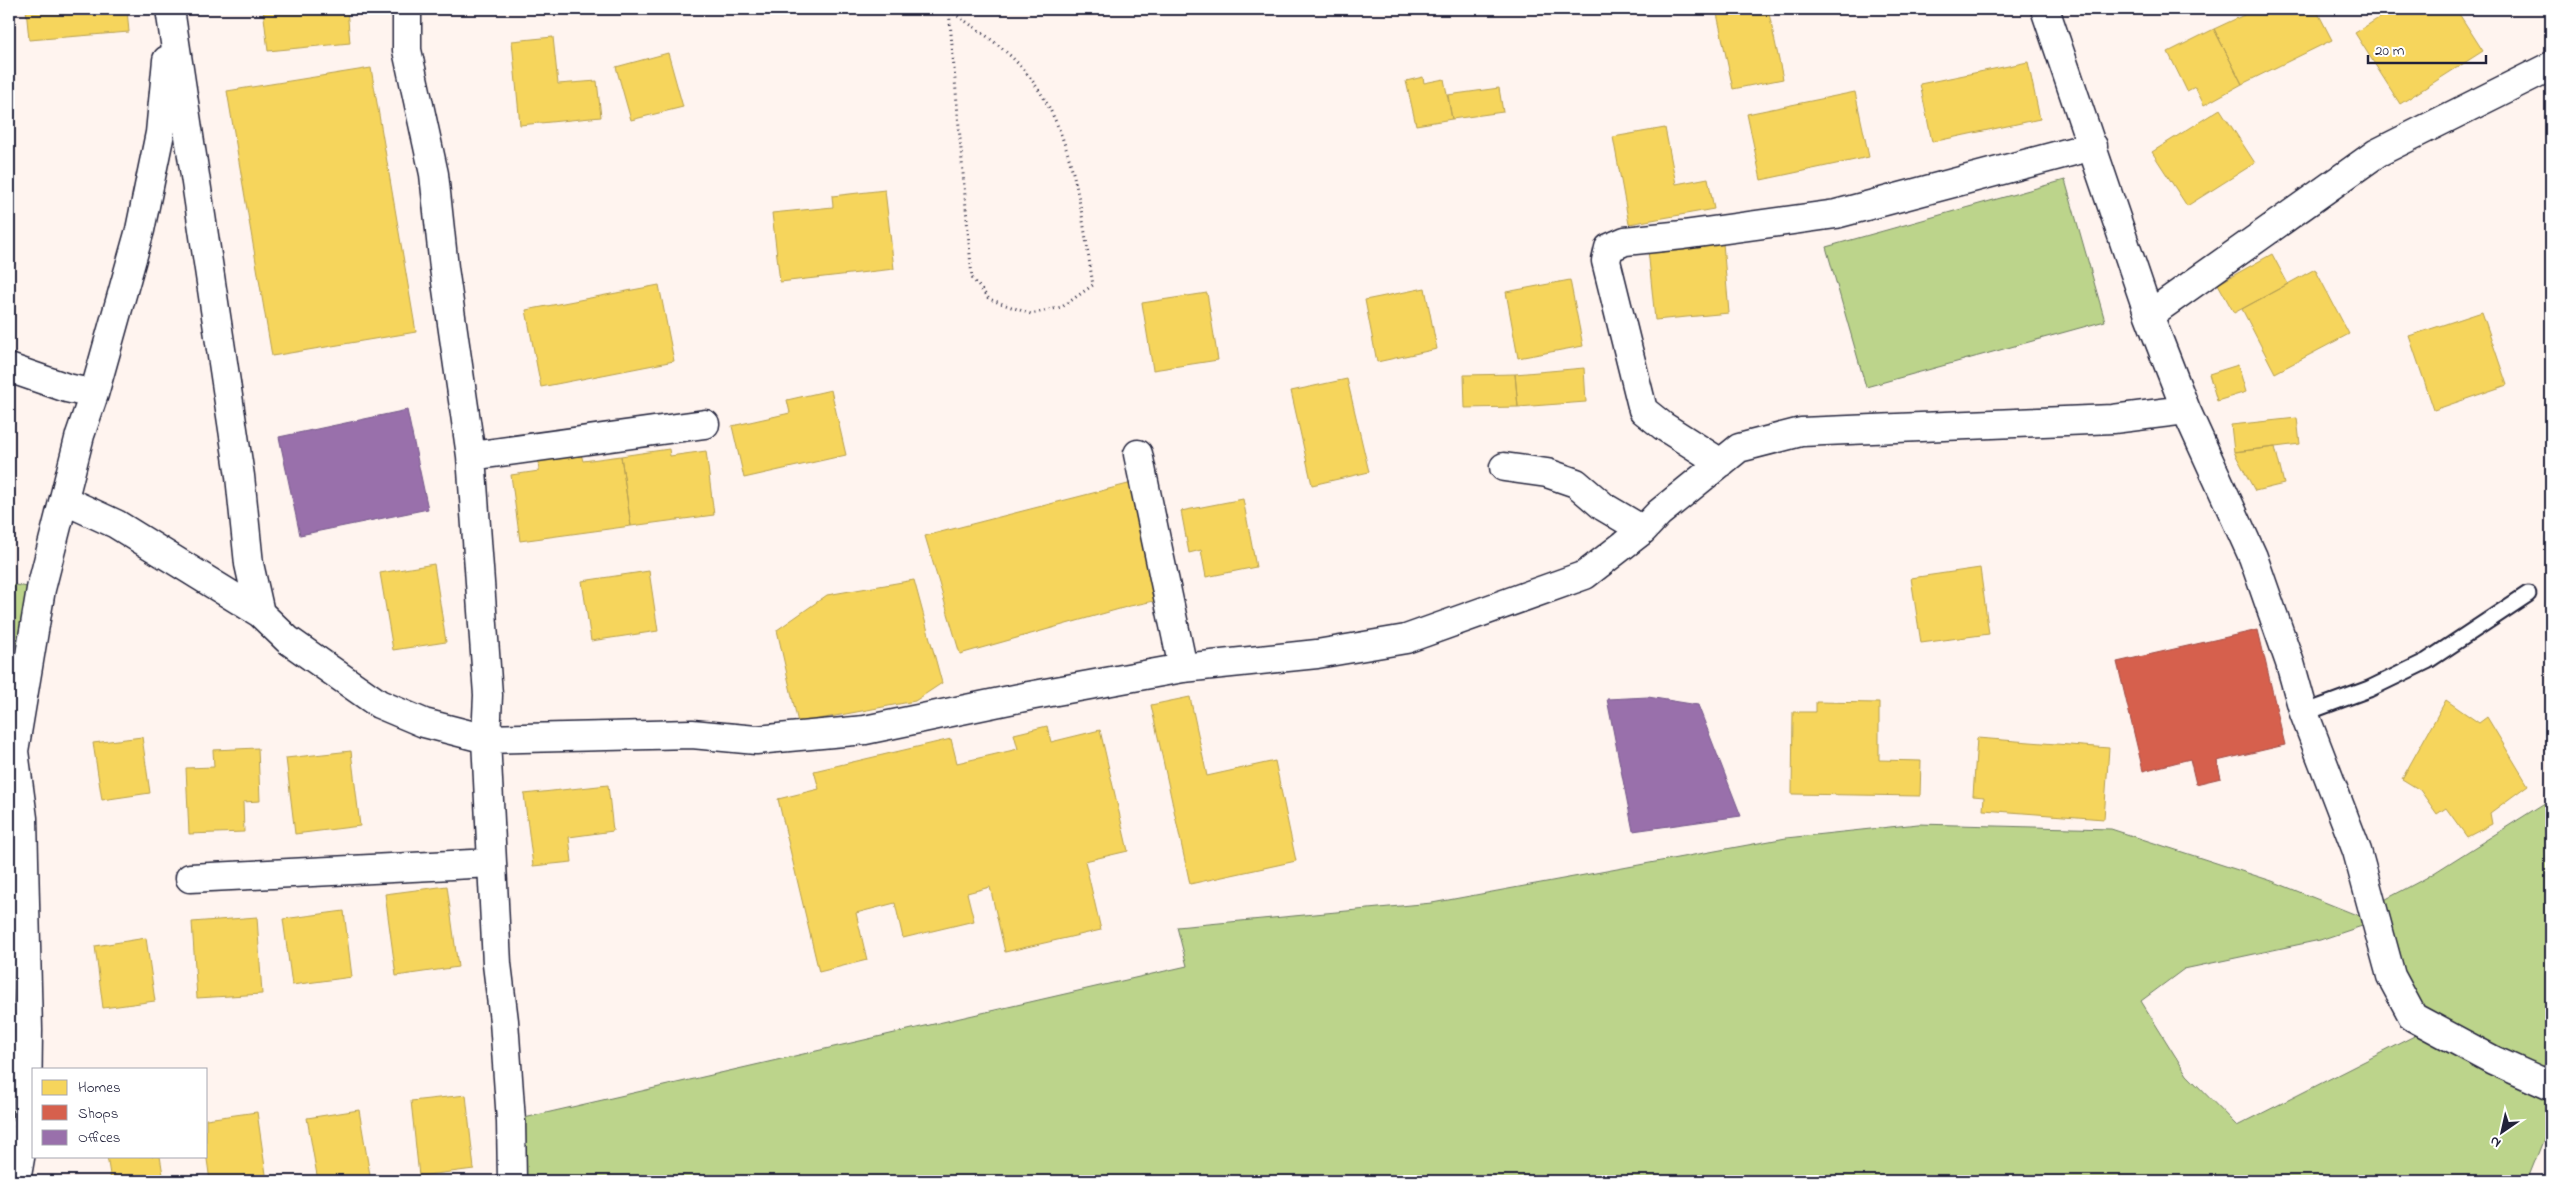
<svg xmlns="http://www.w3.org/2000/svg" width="2560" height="1190" viewBox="0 0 2560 1190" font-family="'Indie Flower',sans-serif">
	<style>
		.green { fill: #bcd48b; stroke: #6f7b63; fill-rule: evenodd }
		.homes { fill: #f6d55c; stroke: #b69f52 }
		.shops { fill: #d6604d; stroke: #a04d48 }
		.offices { fill: #9970ab; stroke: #755989 }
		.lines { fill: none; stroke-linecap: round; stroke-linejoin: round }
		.service-casing { stroke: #22223b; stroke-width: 19 }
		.minor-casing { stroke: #22223b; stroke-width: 31 }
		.path { stroke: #22223b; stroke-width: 3; stroke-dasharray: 1 4; stroke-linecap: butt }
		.service { stroke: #fff; stroke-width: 15 }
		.minor { stroke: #fff; stroke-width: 28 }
	</style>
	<rect width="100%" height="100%" fill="#fff4ef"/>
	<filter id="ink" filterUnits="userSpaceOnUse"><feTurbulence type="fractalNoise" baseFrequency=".02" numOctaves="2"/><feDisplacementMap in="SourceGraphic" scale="10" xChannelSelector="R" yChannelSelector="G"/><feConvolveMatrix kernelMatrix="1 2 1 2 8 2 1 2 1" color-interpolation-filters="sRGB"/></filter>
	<g filter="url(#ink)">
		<path class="green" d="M2065,180L2105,321L1866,387L1826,247Z
			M9,584L41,589L24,693H9Z
			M9,751L28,1030L9,1181Z
			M2551,799V1061L2528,1075L2551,1086V1121L2527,1181H512L511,1121L1187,966L1177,927L1432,903L1786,838L1918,824L2111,829L2272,881L2374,922L2371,907L2426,878ZM2374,922L2430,1028L2237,1126L2187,1075L2141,1001L2184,969L2320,940Z"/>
		<path class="homes" d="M26,9H127L129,32L29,40Z
			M263,9H347L350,43L268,51Z
			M1716,9H1768L1783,79L1733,89Z
			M2241,9H2316L2332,40L2242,84L2214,29L2244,15Z
			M2393,9H2456L2483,51L2400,104L2355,33Z
			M2214,29L2242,84L2204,105L2195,87L2187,91L2168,52Z
			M553,37L558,84L597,81L601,117L520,125L512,41Z
			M668,53L683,107L631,120L616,67Z
			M2028,62L2040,119L1932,142L1920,84Z
			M371,68L416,332L272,356L227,91Z
			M1423,77L1424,83L1444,79L1452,119L1416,125L1406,81Z
			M1499,88L1503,112L1452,119L1448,95Z
			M1855,92L1869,157L1761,180L1747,114Z
			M2220,109L2255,163L2187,206L2152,152Z
			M1665,128L1676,184L1708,178L1714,209L1629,224L1613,137Z
			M885,190L894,269L780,282L772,213L833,207L832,196Z
			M1723,243L1729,313L1655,320L1648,249Z
			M2272,254L2288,284L2234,313L2218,284Z
			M2315,269L2349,334L2275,373L2242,309Z
			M1570,280L1583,346L1518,358L1506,292Z
			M659,285L674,361L541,387L526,310Z
			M1425,288L1437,349L1377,362L1365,300Z
			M1207,293L1218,360L1153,370L1142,303Z
			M2482,312L2507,385L2434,410L2409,336Z
			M2238,365L2246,392L2217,401L2209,374Z
			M1584,368L1586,402L1518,407L1515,374Z
			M1515,374L1518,407L1465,408L1464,375Z
			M1347,379L1369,472L1312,485L1291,391Z
			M831,390L846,455L744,478L732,426L790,413L787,400Z
			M2297,418L2300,444L2234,452L2231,425Z
			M2275,447L2284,484L2255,491L2234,452Z
			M669,449L670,456L706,451L714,515L631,526L621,456Z
			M581,454L583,461L621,456L631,526L520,541L511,475L539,471L538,460Z
			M1132,483L1164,599L1130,606L960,654L925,536Z
			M1243,499L1256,567L1206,577L1201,550L1189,553L1181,511Z
			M434,564L446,642L393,650L380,573Z
			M1980,568L1989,634L1921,643L1911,578Z
			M649,571L658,631L591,641L582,581Z
			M914,580L942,683L915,701L798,723L777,630L827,595Z
			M1190,697L1207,776L1275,761L1296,861L1190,884L1151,705Z
			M2446,700L2479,723L2487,717L2528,785L2490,813L2492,824L2467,837L2446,808L2437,814L2420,790L2402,779Z
			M1816,702L1879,703V760L1921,761L1920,796L1792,794L1793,712H1816Z
			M1047,726L1051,742L1100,730L1128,851L1085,861L1101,930L1005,952L990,887L967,893L974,921L903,938L895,903L856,913L867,960L819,972L778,799L819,789L814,771L951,739L957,763L1018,749L1014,734Z
			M142,737L150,793L102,800L93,743Z
			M1977,738L2109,748L2104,819L1983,810L1984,797L1973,796Z
			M258,748L260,801L243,802L244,832L189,834L186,768L214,767L213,750Z
			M351,751L360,826L295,834L286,758Z
			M608,785L613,831L569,837L572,862L533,866L524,794Z
			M447,886L458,967L396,976L385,894Z
			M344,911L352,977L292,985L283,919Z
			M257,917L262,994L197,998L192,922Z
			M146,938L155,1001L103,1008L95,946Z
			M466,1095L474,1169L419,1176L411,1101Z
			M359,1110L371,1181H318L307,1118Z
			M257,1112L267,1181H210L206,1152V1119Z
			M107,1156H160L164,1181H111Z"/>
		<path class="shops" d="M2258,630L2285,745L2217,761L2221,778L2196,784L2190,759L2143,771L2117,662Z"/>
		<path class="offices" d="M407,410L428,509L300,535L279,437Z
			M1648,697L1698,705L1741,816L1633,831L1607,699Z"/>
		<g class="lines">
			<defs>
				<path id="service" d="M2304,713L2369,689L2427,661L2528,594"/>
				<path id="minor" d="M170,9L240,476L249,564L260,613L288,640L379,704L424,723L486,739L692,734L756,740L865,730L1029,696L1183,668L1317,654L1406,639L1585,575L1643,530L1659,513L1739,448L1801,432L2113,419L2186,410
					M407,9V50L434,174L444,268L471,456L488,695L486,739L492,863L497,964L504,1021L511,1121L512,1181
					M2045,9L2149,315L2186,410L2253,557L2290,663L2304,713L2357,851L2391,976L2413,1017L2493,1060L2551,1086
					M2149,315L2377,153L2551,66
					M9,368L67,388L94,394
					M1138,454L1183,668
					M471,456L705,424
					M1721,463L1663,426L1643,410L1606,261L1609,248L1625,241L1683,235L1836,214L2093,146
					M1504,467L1547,473L1576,483L1604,507L1643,530
					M64,500L116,524L260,613
					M190,878L492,863
					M16,1181L27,1118L28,1030L23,818L14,751L41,589L80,435L94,394L140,230L160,133L167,60"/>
			</defs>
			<use href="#service" class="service-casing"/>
			<use href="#minor" class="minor-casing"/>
			<path class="path" d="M949,9V10L972,278L989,299L1031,314L1062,307L1093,285C1080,203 1072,109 1005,51C988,36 968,23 949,10"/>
			<use href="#service" class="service"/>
			<use href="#minor" class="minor"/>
		</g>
	</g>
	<rect width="2560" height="1190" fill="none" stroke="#fff" stroke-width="30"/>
	<rect x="15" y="15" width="2530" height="1160" fill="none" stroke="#22223b" stroke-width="2" filter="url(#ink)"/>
	<rect x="32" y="1068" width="175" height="90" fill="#ffffff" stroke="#a7a7b1"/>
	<rect x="42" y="1080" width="25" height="15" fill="#f6d55c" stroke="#a7a7b1"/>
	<text x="78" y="1092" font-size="15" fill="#22223b">Homes</text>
	<rect x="42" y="1105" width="25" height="15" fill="#d6604d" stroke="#a7a7b1"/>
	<text x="78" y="1118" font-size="15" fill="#22223b">Shops</text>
	<rect x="42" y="1130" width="25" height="15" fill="#9970ab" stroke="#a7a7b1"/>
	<text x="78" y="1142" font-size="15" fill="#22223b">Offices</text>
	<g transform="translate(2502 1132) rotate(214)" stroke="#ffffff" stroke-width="4" paint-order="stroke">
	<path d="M0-4L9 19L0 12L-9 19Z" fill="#22223b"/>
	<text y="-8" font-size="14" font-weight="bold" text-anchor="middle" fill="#22223b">N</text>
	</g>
	<path d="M2368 55v8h118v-8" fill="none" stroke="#22223b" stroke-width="2.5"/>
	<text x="2375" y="55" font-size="15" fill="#22223b" stroke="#ffffff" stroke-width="4" paint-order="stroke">20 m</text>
</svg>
